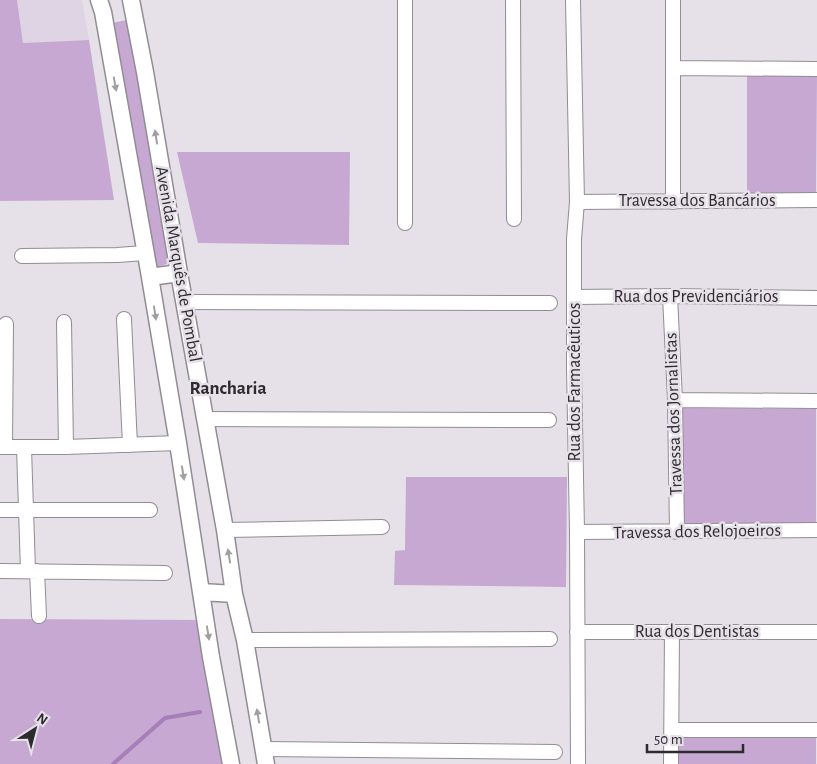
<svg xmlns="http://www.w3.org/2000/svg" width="817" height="764" viewBox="0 0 817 764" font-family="'Alegreya Sans',sans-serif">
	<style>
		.built { fill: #ded4e3 }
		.green { fill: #c7a8d3 }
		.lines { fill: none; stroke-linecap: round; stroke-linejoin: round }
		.stream { stroke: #a77eb7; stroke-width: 4 }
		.minor-casing { stroke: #928c94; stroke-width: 16 }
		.major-casing { stroke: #928c94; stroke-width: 19 }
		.minor { stroke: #fff; stroke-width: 14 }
		.major { stroke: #fff; stroke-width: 16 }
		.oneway { fill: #a0a0a1 }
		.labels { text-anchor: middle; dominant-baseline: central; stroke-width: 5; stroke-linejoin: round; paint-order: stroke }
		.street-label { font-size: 18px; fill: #2d2b2e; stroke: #e6e0e9 }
		.neighbourhood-label { font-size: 19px; font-weight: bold; fill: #2d2b2e; stroke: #e6e0e9 }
	</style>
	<rect width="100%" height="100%" fill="#e6e0e9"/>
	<path class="built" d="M17,0H82L89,40L23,43Z"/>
	<path class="green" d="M0,0H17L23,43L89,40L114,200L0,201Z
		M127,20L170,263L153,268L112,23Z
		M747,75H817L816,194H747Z
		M177,152H350L349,245L198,243Z
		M680,408L816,409V524H682Z
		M406,477H567L566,587L394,585L395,551L405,550Z
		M0,619L200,620L225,764H0Z
		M679,737H816V764H679Z"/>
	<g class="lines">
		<path class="stream" d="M113,764L165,718L200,712"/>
		<defs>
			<path id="minor" d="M405,0V223
				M513,0L514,219
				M573,0L577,202L574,239V367L577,532L578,764
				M673,0V202
				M673,68L817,69
				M577,202L817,200
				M22,256L117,255L145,253
				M670,296L675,400L677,532
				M575,297L670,296L817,298
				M185,302L550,303
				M124,319L130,445
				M64,322L66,447
				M675,400L817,401
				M205,419L549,420
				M0,447H66L178,443
				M5,447L6,324
				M24,448L28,571
				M0,510H150
				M225,530L382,527
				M577,532L817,530
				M0,571L165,573
				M37,571L39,616
				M577,632H817
				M245,640L550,639
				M672,730H817
				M263,749L555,752
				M671,764L672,632"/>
			<path id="major" d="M99,0L103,12L150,277L178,443L211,657L231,764
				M131,0L145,72L179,273L225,530L234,594L245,640L266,764
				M150,277L179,273
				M202,592L234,594"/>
		</defs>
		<use href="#minor" class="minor-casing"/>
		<use href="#major" class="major-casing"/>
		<use href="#minor" class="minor"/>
		<use href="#major" class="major"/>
	</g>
	<defs><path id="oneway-solid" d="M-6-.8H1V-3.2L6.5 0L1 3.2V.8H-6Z" transform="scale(1.25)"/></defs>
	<g class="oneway">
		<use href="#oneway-solid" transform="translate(115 84) rotate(80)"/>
		<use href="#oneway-solid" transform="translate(156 137) rotate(-99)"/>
		<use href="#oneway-solid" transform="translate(155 313) rotate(81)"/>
		<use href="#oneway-solid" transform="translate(183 473) rotate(81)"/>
		<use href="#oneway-solid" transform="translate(229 556) rotate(-99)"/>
		<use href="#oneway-solid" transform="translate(208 633) rotate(81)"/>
		<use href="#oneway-solid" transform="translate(258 716) rotate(-100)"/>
	</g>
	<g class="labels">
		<g class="street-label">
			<text x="697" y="201">Travessa dos Bancários</text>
			<text transform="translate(178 264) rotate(80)">Avenida Marquês de Pombal</text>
			<text x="696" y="297">Rua dos Previdenciários</text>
			<text transform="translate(575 382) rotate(-90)">Rua dos Farmacêuticos</text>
			<text transform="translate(674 414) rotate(-92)">Travessa dos Jornalistas</text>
			<text transform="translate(697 532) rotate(-1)">Travessa dos Relojoeiros</text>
			<text x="697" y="632">Rua dos Dentistas</text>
		</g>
		<g class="neighbourhood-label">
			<text x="228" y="388">Rancharia</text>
		</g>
	</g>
	<g transform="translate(35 729) rotate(36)" stroke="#e6e0e9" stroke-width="4" paint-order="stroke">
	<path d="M0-4L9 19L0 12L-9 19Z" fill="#2d2b2e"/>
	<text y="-8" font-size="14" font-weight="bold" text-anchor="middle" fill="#2d2b2e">N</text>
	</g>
	<path d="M647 744v8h96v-8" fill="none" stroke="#2d2b2e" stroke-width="2.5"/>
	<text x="654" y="744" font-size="15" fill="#2d2b2e" stroke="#e6e0e9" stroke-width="4" paint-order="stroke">50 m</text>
</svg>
